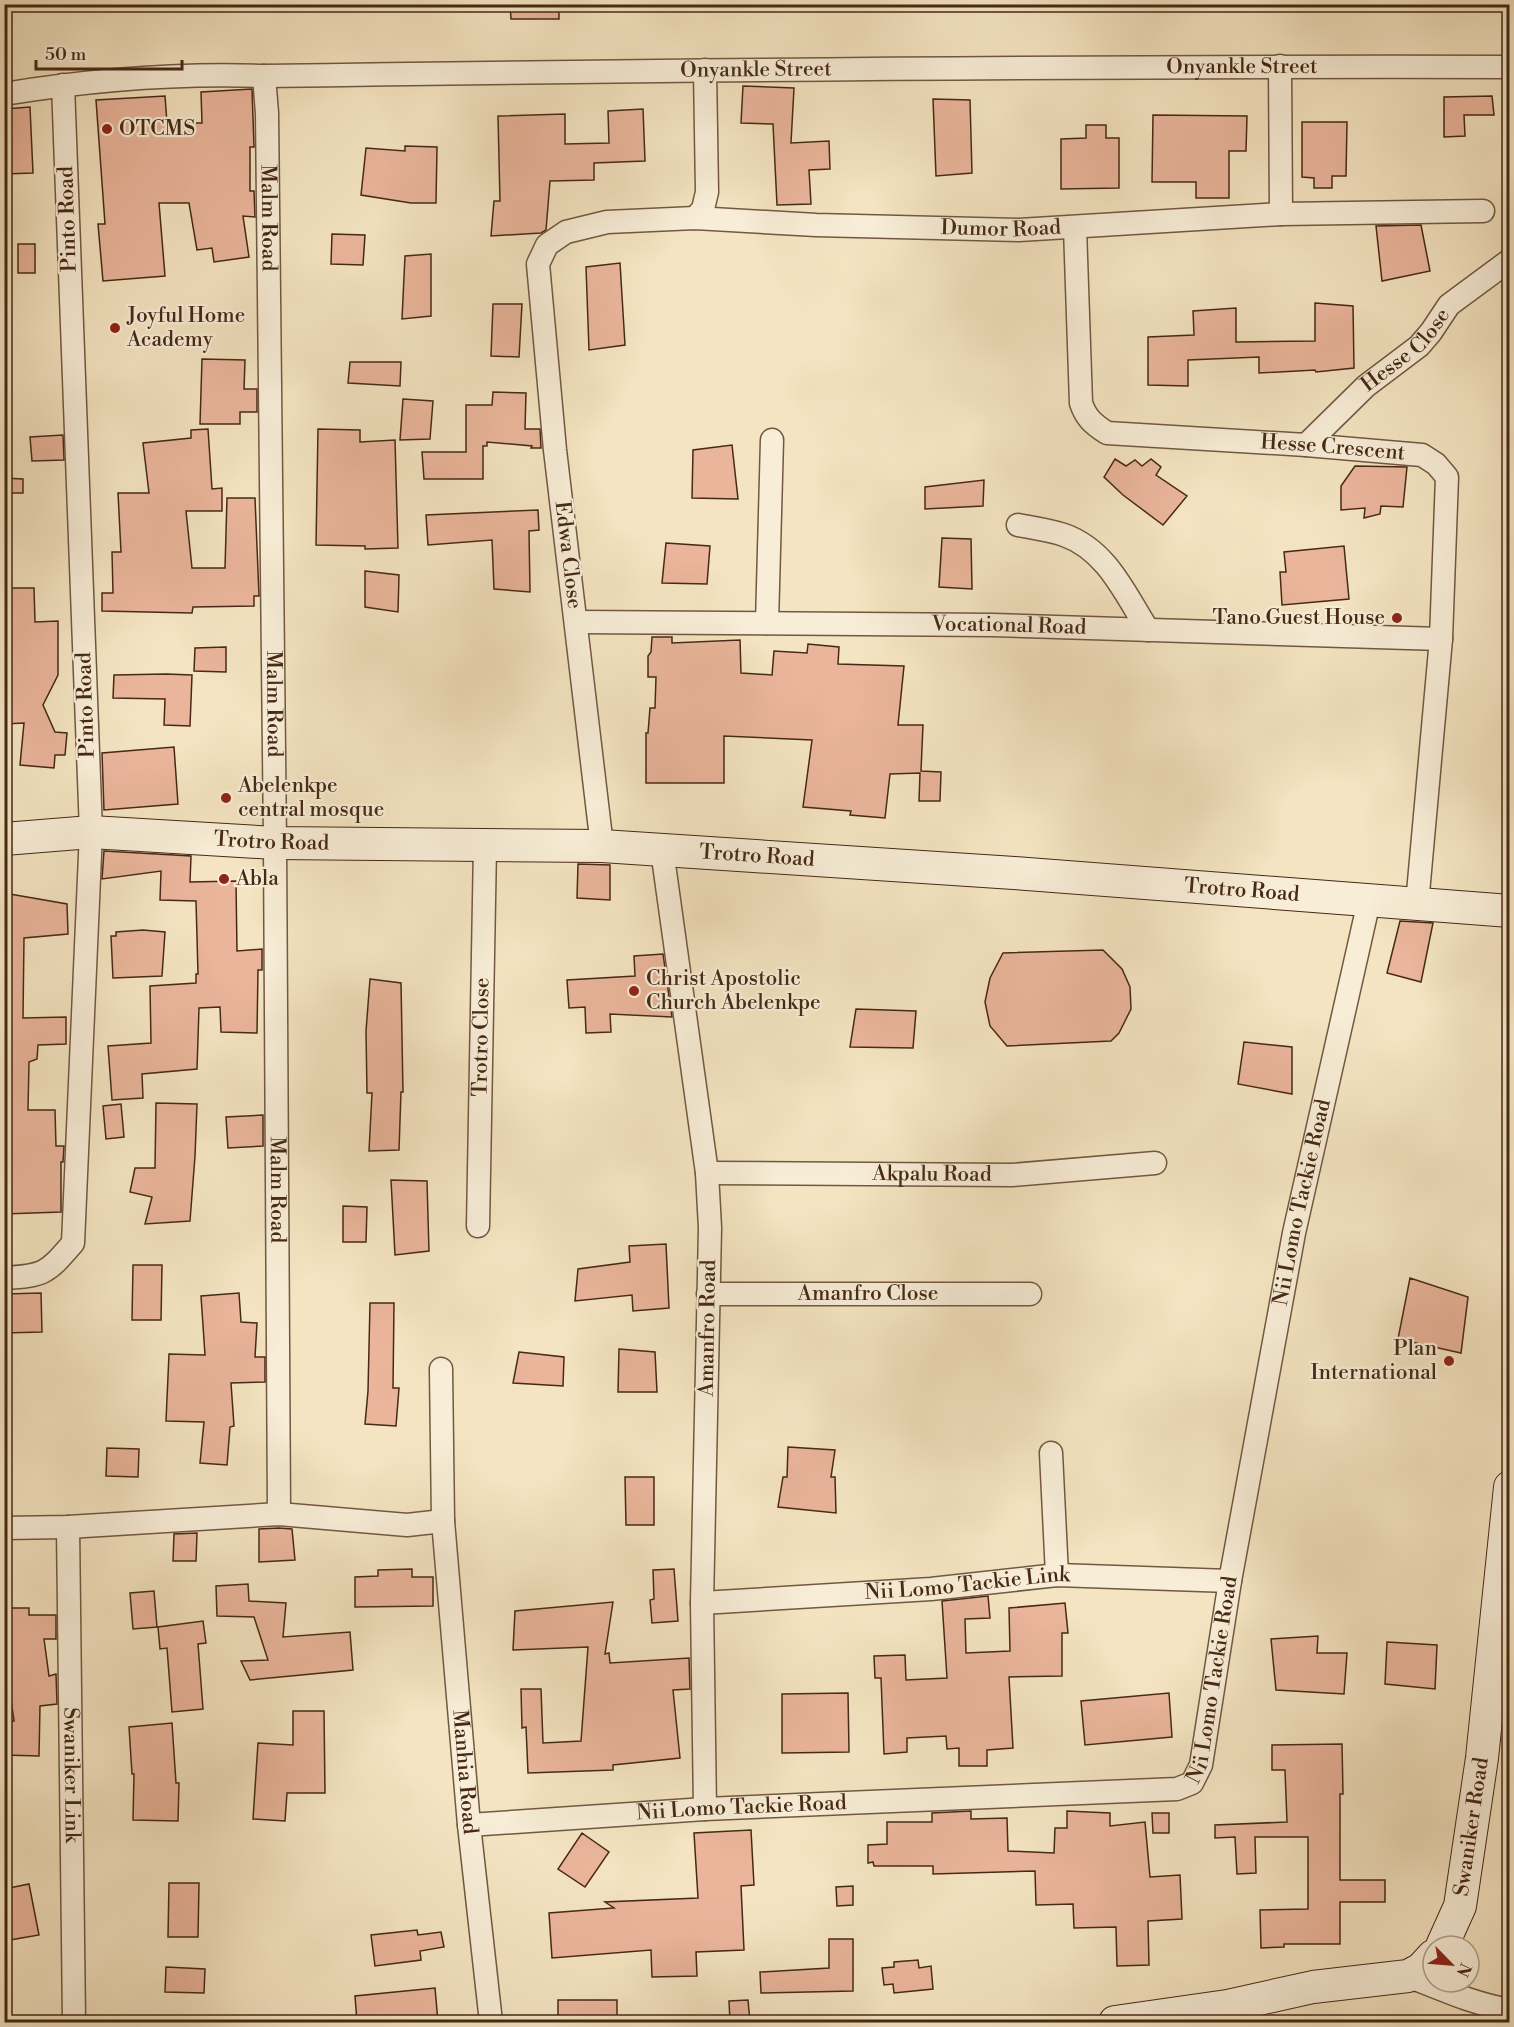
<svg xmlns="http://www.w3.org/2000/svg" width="1514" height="2027" viewBox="0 0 1514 2027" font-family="'Libre Bodoni',serif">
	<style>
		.building { fill: #eab59b; stroke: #462916; stroke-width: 1.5 }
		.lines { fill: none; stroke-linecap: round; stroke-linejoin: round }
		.street-casing { stroke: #725841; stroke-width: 25 }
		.secondary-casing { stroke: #462916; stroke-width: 34 }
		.street { stroke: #f8edd7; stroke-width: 22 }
		.secondary { stroke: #f8edd7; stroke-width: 32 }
		.poi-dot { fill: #8f2418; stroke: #f8edd7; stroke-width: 2 }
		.labels { text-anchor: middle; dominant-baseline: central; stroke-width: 4.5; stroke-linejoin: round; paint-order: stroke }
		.street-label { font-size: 21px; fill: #462916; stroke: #f8edd7 }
		.poi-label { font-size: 21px; fill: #462916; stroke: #f8edd7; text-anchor: start }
	</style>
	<rect width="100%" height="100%" fill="#f4e4c1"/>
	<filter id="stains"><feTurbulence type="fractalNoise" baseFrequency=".00333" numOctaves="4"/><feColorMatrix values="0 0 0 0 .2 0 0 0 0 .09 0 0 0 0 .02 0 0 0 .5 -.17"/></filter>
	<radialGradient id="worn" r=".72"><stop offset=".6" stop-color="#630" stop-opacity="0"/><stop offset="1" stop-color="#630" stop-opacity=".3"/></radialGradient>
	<path class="building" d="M510,4H559V19H511Z
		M743,86L794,88L791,143L829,141L830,169L809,170L811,204L777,205L773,124L741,123Z
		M252,89L254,147H250V191H254L255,217L243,216L249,257L214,262L212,248L197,250L189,203H159L165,276L103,281L98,224H105L96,100L165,96L167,123H202L201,92Z
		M1492,96L1494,115H1464L1465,136L1444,137V97Z
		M933,99L970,100L972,173L936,176Z
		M30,107L33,173L4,174V109Z
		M643,109L645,161L594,163V180L550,181L546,230L541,233L491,236L494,201H500L498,116L565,114V144L609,143L608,111Z
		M1153,115L1247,116L1246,151H1229V198H1196V182H1152Z
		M1302,122H1347L1346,176H1332V188H1314V178L1302,177Z
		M1086,125H1106V138H1119V188L1061,189V139L1086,138Z
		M405,146L437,147L436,203H411L361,195L366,148L405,151Z
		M1421,225L1430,271L1382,281L1376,226Z
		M332,234L365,235L363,265L331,264Z
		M18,244H35V273H18Z
		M431,254V316L402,319L405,256Z
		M620,263L625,345L589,350L586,267Z
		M1315,303L1353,306L1354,368L1316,372L1315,370L1259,373V357L1188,360V386L1148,385V337L1194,335L1193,311L1236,308V342L1315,341Z
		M493,304H522L519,357L491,356Z
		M202,359L245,360L244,389H257V412H240V424H200Z
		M350,362H401L400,386L348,383Z
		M493,392L526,393L525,429H540L541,448H531L532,446L487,442V446H483V479H424L422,452H466V405H492Z
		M403,399L433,401L430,439L400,440Z
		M208,429L212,489L222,488V511H186L192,568H225L227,498H255L259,596H254V606L193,607L192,613L102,611V593H113L112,552H121L118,493H149L143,443L191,438V430Z
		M318,429L360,430V442L395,440L398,548L365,549V546L316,545Z
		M63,435L64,460L32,461L30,437Z
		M732,445L738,499L692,498L693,450Z
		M1115,459L1126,466L1135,460L1142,466L1151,459L1161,467L1156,475L1187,496L1163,525L1123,495L1104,477Z
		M1355,466L1407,467L1403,507L1381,506L1380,514L1364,518L1365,508L1341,510V486Z
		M4,478L23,479V493H4Z
		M984,480L983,506L925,509V487Z
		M538,510L539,530L529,531L530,592L494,589L492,540L428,545L426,515Z
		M942,538L971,539L972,589L939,587Z
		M666,543L710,546L707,584L662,583Z
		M1344,546L1349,599L1282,605L1280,572H1286L1284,552Z
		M365,571L399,575L398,612L365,607Z
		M5,588H34L35,622L58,621V675L43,705L55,732L67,733L65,755H55L54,768L20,765L24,723L4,724Z
		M652,637H672V643L740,640L741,673L772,675L774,651L807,653L808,644L839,647L838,664L904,666L898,725H923L921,771L941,772L940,801H919L920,773L890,774L885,818L850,815L851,811L803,807L812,740L724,736V783H646V733H648L650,708H655L656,677H648V656L651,652Z
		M226,647V672L194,671L195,648Z
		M166,674L192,675L190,726L164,725L165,699L113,698L114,675Z
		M174,747L178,804L104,810L102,753Z
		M104,851L191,856L190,882L236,881L237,951L262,949V970H258L257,1033L221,1032L220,1007L199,1008L197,1069L142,1074L143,1098L112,1100L108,1046L151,1043L150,986L196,983V974H198L196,901L160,900L161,871L102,879Z
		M578,864L610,865V900L577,898Z
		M4,893L67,904L68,934L24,938L23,1018L66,1017V1044L38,1045L37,1059L29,1062L28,1110H55L56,1146H64L63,1162H61V1212L4,1214Z
		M1400,921L1433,923L1421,982L1387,973Z
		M143,930L165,932L162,976L113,978L111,936H116V932Z
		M1103,950L1122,969L1130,987L1131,1009L1119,1033L1111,1041L1007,1046L990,1026L985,1002L990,978L1003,953Z
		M663,954L672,1017L610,1014L611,1032L586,1033L585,1007L569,1008L567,980L635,976L634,956Z
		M370,979L401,983L403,1092H401L399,1150L369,1151L372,1093H367L366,1031Z
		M856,1009L916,1011L913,1048L850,1047Z
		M1244,1042L1292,1047V1094L1238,1084Z
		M156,1103L197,1104L195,1156L190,1221L145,1224L152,1197L130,1192L135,1168H155Z
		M121,1104L124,1137L106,1139L103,1106Z
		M263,1115V1146L228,1148L226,1117Z
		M391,1180L427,1181L429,1251L395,1255Z
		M343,1206L367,1207L366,1242H343Z
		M666,1244L669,1308L633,1311L632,1295L575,1301L578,1269L630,1262L629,1246Z
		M133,1265H162L161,1320H132Z
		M1410,1278L1468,1297L1461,1353L1398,1339Z
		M41,1293L42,1332L4,1333V1294Z
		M239,1293L241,1322L257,1323L255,1357H265V1382L231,1383L234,1426L230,1427L227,1465L200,1463L204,1422L166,1421L169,1354L205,1355L201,1296Z
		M370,1303H394L393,1388H399L396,1426L365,1424L368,1391Z
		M619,1349L655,1352L657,1392H618Z
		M519,1352L564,1357L563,1386L513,1383Z
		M788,1447L835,1450L831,1477H835L836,1513L778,1507L783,1477H787Z
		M107,1448L139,1449L138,1477L106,1476Z
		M625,1477H654V1525H626Z
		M279,1528L292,1529L295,1560L259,1562V1529Z
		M197,1533L196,1561H173L174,1534Z
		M412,1569V1577H433V1606L355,1607V1577L378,1576V1570Z
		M674,1569L678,1621L652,1623L650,1600L654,1599L653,1570Z
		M248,1584L249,1601L286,1603L283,1637L350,1632L353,1670L250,1680L241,1661L268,1660L254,1617L217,1616L216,1586Z
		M154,1591L157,1627L133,1629L130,1593Z
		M988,1596L990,1618L965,1619L966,1653L1010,1651L1009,1608L1065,1603L1068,1633H1062V1676L1009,1677L1013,1748L987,1750V1766H959V1748L947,1749L946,1736L907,1738V1752L884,1754L881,1678H875L874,1656L905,1655L906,1680L947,1678L942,1601Z
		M613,1602L605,1654L609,1653L610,1663L689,1658L690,1689L673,1690L680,1758L613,1765V1770L528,1773L526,1727L522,1728L521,1689H541L543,1743L581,1741L588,1647L513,1650L515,1611Z
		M4,1608H29V1615H56V1639H44L49,1676L56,1674L57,1704L40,1706L39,1756L4,1755V1721H14L4,1650Z
		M203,1621L206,1643L198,1644L203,1709L172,1712L167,1648L160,1649L158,1627Z
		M1318,1636L1317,1653H1347L1344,1694L1276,1690L1271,1639Z
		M1387,1642L1437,1645L1435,1689L1385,1684Z
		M848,1693L849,1752L782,1753V1694Z
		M1169,1693L1172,1737L1085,1745L1081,1701Z
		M293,1711H324L325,1793H287L285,1821L253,1819L258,1743L293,1745Z
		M172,1723L176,1783H179L178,1821L133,1820L134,1774H132L129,1727Z
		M1342,1744L1343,1794H1340V1880H1385V1902H1340V1944H1284V1947L1261,1948L1260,1910L1308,1909V1837H1255L1256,1873L1237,1874L1235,1837L1215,1838V1825L1287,1822L1285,1770H1272V1745Z
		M971,1811V1819L1007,1818L1008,1851L1054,1853L1055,1828H1067V1811L1110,1813V1826L1145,1822L1150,1877L1180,1875L1182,1919L1148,1921L1149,1965L1117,1966L1116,1927L1074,1928L1073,1904L1036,1905L1035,1871L933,1874V1866H874L873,1862L868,1863V1845L887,1844V1822H932V1813Z
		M1152,1813H1169V1833H1153Z
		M751,1830L754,1885L741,1886L744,1950L696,1952L697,1976L652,1977L651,1950L552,1958L549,1913L614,1908L605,1902L698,1898L694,1833Z
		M582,1833L609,1852L585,1887L558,1869Z
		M169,1883H199L198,1937H168Z
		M29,1884L39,1935L4,1941V1889Z
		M853,1886V1905L837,1906L836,1887Z
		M417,1930L418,1935L441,1932L444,1947L420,1951L421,1960L375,1966L371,1935Z
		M829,1939H853V1991L761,1993L760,1972L829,1968Z
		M918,1960L919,1968L931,1966L933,1989L894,1993L893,1984L884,1985L882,1968L894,1967V1962Z
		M166,1967L205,1969L204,1993L165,1992Z
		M435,1988L438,2022H413V2019L357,2022L355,1996Z
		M558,2000H617V2022H558Z
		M748,2000L750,2022H730L729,2001Z"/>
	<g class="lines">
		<defs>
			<g id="street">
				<path d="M1280,66L1281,214"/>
				<path id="s1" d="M264,76L267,113L275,843L279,1514"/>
				<path id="s2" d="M4,94C90,80 178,73 264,76C679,70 1094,66 1510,67"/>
				<path d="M695,218L703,209L707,192L705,70"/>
				<path id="s3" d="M1075,228L1081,403C1086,418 1093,424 1107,433L1306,445L1422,455L1436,464L1447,477L1441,639L1417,904"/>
				<path id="s4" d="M1306,445L1366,386L1419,346L1431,332L1449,305L1510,260"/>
				<path d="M1018,525C1033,528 1049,530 1064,535C1107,550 1125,594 1148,630"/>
				<path id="s5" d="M577,622L993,625L1441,639"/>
				<path d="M767,623L772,440"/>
				<path id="s6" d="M602,846L555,450L538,264L547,245L566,232L607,222L695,218L816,225L1019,230L1281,214L1483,211"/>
				<path d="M662,850L707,1173L710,1228L702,1603L705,1809"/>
				<path id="s7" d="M707,1173L1012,1175L1155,1163"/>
				<path id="s8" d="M478,1226L485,846"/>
				<path d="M4,1278C45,1276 47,1273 73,1243L91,832L63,85"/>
				<path id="s9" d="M708,1294H1030"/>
				<path id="s10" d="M441,1369L443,1521L469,1825L491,2022"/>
				<path d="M1051,1453L1057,1575"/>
				<path id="s11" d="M68,1527L74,2022"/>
				<path d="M4,1528L68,1527L279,1514L407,1525L443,1521"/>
				<path id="s12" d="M702,1603L931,1589L1057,1575L1230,1581"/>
				<path id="s13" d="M469,1825L705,1809L1177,1789L1192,1783L1201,1765L1230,1581L1294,1233L1369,901"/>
				<path d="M1408,1976C1441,1989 1474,2004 1510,2010"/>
			</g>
			<g id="secondary">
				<path id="s14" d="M4,839L91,832L275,843L602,846L1014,873L1510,911"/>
				<path id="s15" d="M1442,1946L1460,1906L1482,1758L1510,1487"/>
				<path d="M1115,2022L1227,2006L1313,1987L1408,1976L1421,1969L1433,1956"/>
			</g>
		</defs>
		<use href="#street" class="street-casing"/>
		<use href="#secondary" class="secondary-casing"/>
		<use href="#street" class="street"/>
		<use href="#secondary" class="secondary"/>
	</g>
	<g class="poi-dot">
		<circle cx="107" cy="129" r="6"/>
		<circle cx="115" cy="328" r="6"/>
		<circle cx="1397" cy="618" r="6"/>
		<circle cx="226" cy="798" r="6"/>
		<circle cx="224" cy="879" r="6"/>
		<circle cx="634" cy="991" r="6"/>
		<circle cx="1449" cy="1361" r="6"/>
	</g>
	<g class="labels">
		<g class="street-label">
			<text stroke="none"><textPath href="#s2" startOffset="1239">Onyankle Street</textPath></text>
			<text stroke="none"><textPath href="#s2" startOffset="753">Onyankle Street</textPath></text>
			<text transform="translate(68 219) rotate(-92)">Pinto Road</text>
			<text stroke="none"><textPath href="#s1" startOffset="142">Malm Road</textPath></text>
			<text stroke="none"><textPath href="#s6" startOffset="1066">Dumor Road</textPath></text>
			<text stroke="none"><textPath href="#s4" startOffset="138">Hesse Close</textPath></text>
			<text stroke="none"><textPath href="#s3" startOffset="442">Hesse Crescent</textPath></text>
			<text transform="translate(568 555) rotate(83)">Edwa Close</text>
			<text stroke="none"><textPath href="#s5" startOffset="432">Vocational Road</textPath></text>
			<text transform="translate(86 705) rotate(-92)">Pinto Road</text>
			<text stroke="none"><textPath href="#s1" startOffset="628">Malm Road</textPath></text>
			<text stroke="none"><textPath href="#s14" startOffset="268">Trotro Road</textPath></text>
			<text stroke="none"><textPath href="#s14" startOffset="754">Trotro Road</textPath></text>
			<text stroke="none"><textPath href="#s14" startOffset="1240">Trotro Road</textPath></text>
			<text stroke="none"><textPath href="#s8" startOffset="189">Trotro Close</textPath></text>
			<text stroke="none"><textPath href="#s7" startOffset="225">Akpalu Road</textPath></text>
			<text stroke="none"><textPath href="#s1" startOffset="1114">Malm Road</textPath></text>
			<text stroke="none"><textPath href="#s13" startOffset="1317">Nii Lomo Tackie Road</textPath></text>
			<text stroke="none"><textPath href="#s9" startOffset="160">Amanfro Close</textPath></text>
			<text transform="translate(708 1328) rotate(-89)">Amanfro Road</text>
			<text stroke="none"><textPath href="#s12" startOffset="266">Nii Lomo Tackie Link</textPath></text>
			<text stroke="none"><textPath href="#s13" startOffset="831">Nii Lomo Tackie Road</textPath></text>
			<text stroke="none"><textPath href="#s10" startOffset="404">Manhia Road</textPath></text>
			<text stroke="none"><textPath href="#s11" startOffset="248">Swaniker Link</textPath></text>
			<text stroke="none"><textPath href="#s13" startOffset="273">Nii Lomo Tackie Road</textPath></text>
			<text stroke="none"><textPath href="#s15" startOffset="124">Swaniker Road</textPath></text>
		</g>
		<g class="poi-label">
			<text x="119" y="129">OTCMS</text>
			<text x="127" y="316">Joyful Home<tspan x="127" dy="24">Academy</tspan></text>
			<text x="1385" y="618" text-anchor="end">Tano Guest House</text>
			<text x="238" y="786">Abelenkpe<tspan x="238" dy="24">central mosque</tspan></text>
			<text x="236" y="879">Abla</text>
			<text x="646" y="979">Christ Apostolic<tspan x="646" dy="24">Church Abelenkpe</tspan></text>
			<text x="1437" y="1349" text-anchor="end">Plan<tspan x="1437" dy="24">International</tspan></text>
		</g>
	</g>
	<rect width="1514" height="2027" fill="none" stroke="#f4e4c1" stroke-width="24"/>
	<rect x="6" y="6" width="1502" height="2015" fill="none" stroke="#462916" stroke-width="3"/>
	<rect x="12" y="12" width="1490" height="2003" fill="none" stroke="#462916" stroke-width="1.5"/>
	<g transform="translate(1451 1964) rotate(115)"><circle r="28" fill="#f8edd7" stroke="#b19f8a" stroke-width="1.5"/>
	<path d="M0-4.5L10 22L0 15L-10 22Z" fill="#8f2418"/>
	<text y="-9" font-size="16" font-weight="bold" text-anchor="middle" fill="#462916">N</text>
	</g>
	<path d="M36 60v9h146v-9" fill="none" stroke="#462916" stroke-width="3"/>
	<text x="45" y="60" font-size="18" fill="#462916" stroke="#f8edd7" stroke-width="4.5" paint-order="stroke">50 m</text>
	<rect width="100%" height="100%" filter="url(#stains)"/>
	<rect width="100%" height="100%" fill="url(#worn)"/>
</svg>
